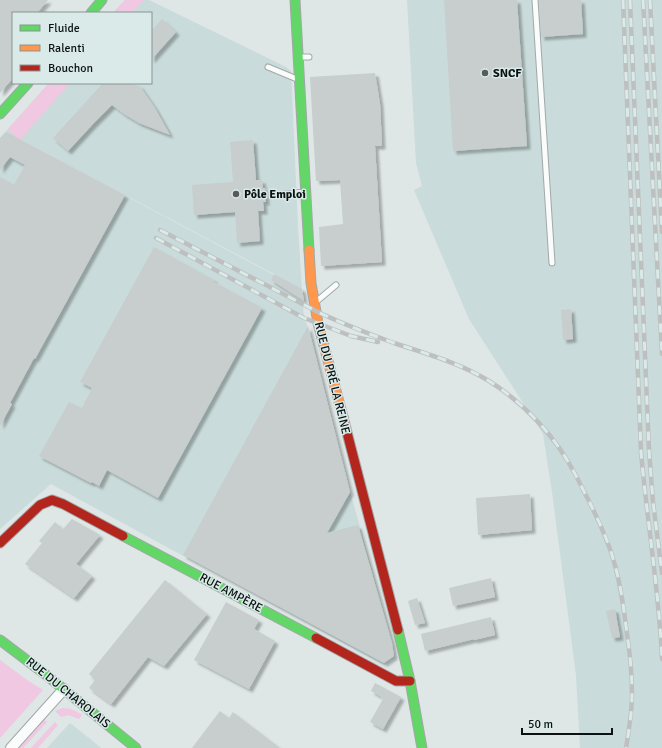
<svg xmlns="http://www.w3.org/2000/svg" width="662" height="748" viewBox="0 0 662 748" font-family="Signika,sans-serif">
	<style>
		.built { fill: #c9dbda }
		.green { fill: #f0c8e2 }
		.building { fill: #c7cecd; filter: url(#shadow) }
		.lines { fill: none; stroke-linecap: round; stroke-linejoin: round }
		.lane-casing { stroke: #a2a8a8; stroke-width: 7 }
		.street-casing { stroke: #a2a8a8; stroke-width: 12 }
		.fast-casing { stroke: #a2a8a8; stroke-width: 11 }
		.slow-casing { stroke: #a2a8a8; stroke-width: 11 }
		.jam-casing { stroke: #a2a8a8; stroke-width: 11 }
		.lane { stroke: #fafbfb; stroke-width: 5 }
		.street { stroke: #fafbfb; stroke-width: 10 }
		.fast { stroke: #63d668; stroke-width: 9 }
		.slow { stroke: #ff974d; stroke-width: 9 }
		.jam { stroke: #b3261e; stroke-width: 9 }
		.rail-casing { stroke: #bec0c0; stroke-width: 4.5 }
		.rail { stroke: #daeae9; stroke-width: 3; stroke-dasharray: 9; stroke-linecap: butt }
		.poi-dot { fill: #565c5c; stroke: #daeae9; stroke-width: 1.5 }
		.labels { text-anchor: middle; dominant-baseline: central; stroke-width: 3; stroke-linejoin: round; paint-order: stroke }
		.poi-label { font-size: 12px; font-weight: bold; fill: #0c1111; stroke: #daeae9; text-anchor: start }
		.street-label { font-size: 12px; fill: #0c1111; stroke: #daeae9 }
	</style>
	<defs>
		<filter id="shadow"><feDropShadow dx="3.5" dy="3.5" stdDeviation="1" flood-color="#0004"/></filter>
	</defs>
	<rect width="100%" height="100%" fill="#dee6e6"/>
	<path class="built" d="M125,0H149L286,67L291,71L298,227L302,289L18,138L19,139L302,290L304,318L309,330L351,495L393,645L395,657L384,665L51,484L0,529V138L49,83H151V13H113Z
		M407,0H662V748H580L576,675L552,492L543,434L469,319L414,190L422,186L416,163Z
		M70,723L89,738L101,748H47Z"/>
	<path class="green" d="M125,0H144L132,13H113Z
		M49,83H70L20,140L18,139L8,129Z
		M0,660L27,680L43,690L0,738Z
		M63,708C71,708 76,711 82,715L79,719L68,715L61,717L55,711Z
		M44,720L47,722L23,748H19Z
		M55,722L58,725L38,748H31Z"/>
	<path class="building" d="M0,0H48L37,13H13V78L0,93Z
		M444,0H517L527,146L453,151Z
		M539,0H581L583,34L541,37Z
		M162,19L176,32L151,60V31Z
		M375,73L380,104L382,146H375L382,262L321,266L319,227L343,224L340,180L316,181L310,77Z
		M103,83H133L136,87L139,85L155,108L170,135L139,123L124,114L112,105L93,124L68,151L53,138Z
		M6,132L125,195L35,359L34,358L10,403L12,404L0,426V177L14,185L25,165L10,157L0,170V138Z
		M253,140L256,180H262L263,188H265L266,202H263L264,211H258L260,241L237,243L235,212L194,215L192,185L233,182L230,142Z
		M154,247L214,280V282L262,308L158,498L107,470L99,486L92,482L91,483L39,456L69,402L82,408L92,388L80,382Z
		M274,274L302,289L304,301L271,280Z
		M571,309L573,339L563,340L561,310Z
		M308,326L350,492L327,533L358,525L392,643L394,656L384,663L183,555Z
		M530,494L532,530L478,535L476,498Z
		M72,519L100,535L76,564L92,576L74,598L25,564L42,543L39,541L55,522L63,529Z
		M491,578L495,597L453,606L449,588Z
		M165,580L207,614L164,666L148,657L111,704L89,688L95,680L89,674Z
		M417,598L425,623L415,625L408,601Z
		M226,602L259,620L254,629L275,641L249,689L194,660Z
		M615,609L620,637L612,638L606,611Z
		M491,617L495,635L474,640V639L425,651L421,634Z
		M375,683L401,697L383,729L370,722L383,699H381L382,697L371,691Z
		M220,711L229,718L233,712L280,748H192Z"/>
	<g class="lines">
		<defs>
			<path id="lane" d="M535,0L552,263
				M300,57H309
				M268,67L297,79
				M277,195L305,192
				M317,301L336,285"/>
			<path id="street" d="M11,748L64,689"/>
			<path id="fast" d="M295,0L309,250
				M91,13L102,0
				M0,114L28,83
				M123,536L316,638
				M398,630L410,681L422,748
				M0,640L45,674L136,748"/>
			<path id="slow" d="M309,250L311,283L318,323L343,417"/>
			<path id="jam" d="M343,417L398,630
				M0,543L40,505L52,500L63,504L123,536
				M316,638L396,681H410"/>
		</defs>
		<use href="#lane" class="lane-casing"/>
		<use href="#street" class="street-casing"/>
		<use href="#fast" class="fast-casing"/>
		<use href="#slow" class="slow-casing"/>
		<use href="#jam" class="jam-casing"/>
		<use href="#lane" class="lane"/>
		<use href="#street" class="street"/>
		<use href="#fast" class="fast"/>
		<use href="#slow" class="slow"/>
		<use href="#jam" class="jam"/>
		<defs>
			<path id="rail" d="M623,0L641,452C647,521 659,590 662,659
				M630,0L649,450L653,502L662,573
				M643,0L662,354
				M650,0L662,232
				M160,230L316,311C342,324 367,333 394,343C427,354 460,363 489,381C524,403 556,437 575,474C580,483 585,494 590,503C599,522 609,542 614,562C621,585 624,610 627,634C630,654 632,674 632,694C632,712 629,730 626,748
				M156,238L304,318L351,336L378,342"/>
		</defs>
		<use href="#rail" class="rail-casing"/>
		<use href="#rail" class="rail"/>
	</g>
	<g class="poi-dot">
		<circle cx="485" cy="73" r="4"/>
		<circle cx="236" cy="194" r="4"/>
	</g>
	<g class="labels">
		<g class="poi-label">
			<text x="493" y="73">SNCF</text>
			<text x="244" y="194">Pôle Emploi</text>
		</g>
		<g class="street-label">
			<text transform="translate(332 378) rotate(76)">RUE DU PRÉ LA REINE</text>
			<text transform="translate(231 593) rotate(28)">RUE AMPÈRE</text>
			<text transform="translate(68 693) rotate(39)">RUE DU CHAROLAIS</text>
		</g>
	</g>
	<rect x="12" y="12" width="140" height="72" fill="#daeae9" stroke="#889393"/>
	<rect x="20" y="25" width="20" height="6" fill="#63d668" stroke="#889393"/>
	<text x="48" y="32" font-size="12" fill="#0c1111">Fluide</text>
	<rect x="20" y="45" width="20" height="6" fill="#ff974d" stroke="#889393"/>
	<text x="48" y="52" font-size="12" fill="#0c1111">Ralenti</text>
	<rect x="20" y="65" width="20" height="6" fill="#b3261e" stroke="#889393"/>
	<text x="48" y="72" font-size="12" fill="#0c1111">Bouchon</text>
	<path d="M522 728v6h90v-6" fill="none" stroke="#0c1111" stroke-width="2"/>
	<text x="528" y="728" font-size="12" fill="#0c1111" stroke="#daeae9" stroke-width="3" paint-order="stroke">50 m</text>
</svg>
